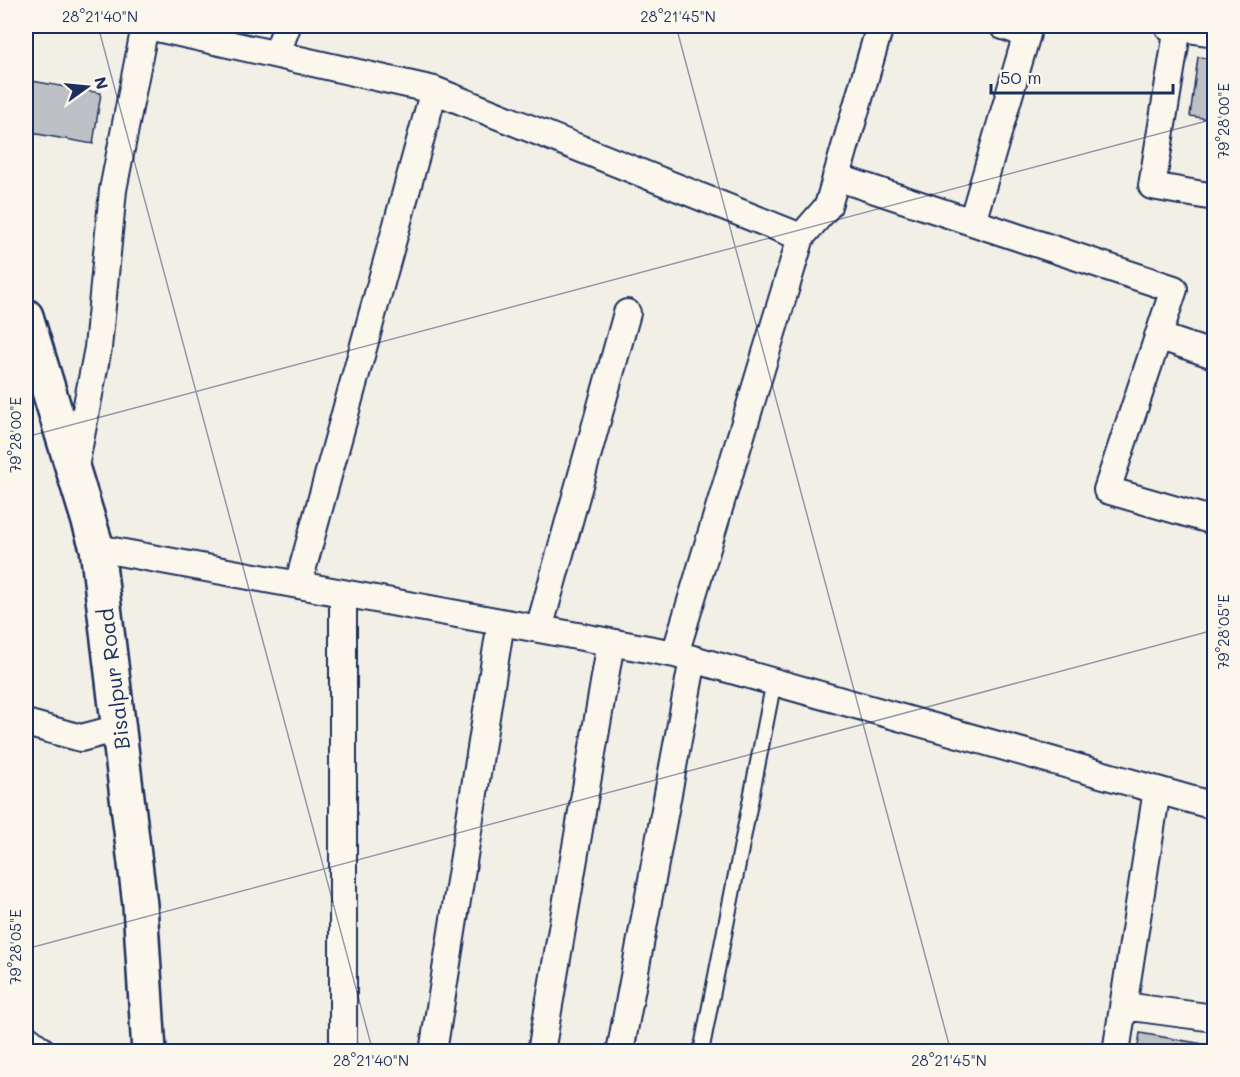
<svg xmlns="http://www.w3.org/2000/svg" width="1240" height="1077" viewBox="0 0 1240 1077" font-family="Mali,sans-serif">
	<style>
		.building { fill: #bdc0c4; stroke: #1b2f5e; stroke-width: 1.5 }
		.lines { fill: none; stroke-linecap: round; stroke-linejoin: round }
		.service-casing { stroke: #1b2f5e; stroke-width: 18 }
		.minor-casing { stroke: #1b2f5e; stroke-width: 30 }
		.secondary-casing { stroke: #1b2f5e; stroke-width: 38 }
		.service { stroke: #fbf7ec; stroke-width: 14 }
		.minor { stroke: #fbf7ec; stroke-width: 26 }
		.secondary { stroke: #fbf7ec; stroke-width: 33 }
		.ticks { fill: none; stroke: #1b2f5e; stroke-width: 1.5; stroke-opacity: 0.45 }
		.labels { text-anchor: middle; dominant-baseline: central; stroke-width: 6; stroke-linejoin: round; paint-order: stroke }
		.street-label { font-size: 21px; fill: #1b2f5e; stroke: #fbf7ec }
		.neatline { fill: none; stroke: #1b2f5e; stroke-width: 2 }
		.ticks-label { font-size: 15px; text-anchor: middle; fill: #1b2f5e }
	</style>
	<rect width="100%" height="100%" fill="#f2efe6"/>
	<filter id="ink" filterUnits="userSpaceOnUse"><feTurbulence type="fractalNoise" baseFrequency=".0167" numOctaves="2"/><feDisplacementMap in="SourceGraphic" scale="12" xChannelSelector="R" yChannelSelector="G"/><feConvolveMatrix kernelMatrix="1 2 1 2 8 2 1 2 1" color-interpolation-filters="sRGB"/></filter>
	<g filter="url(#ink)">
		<path class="building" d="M1198,57L1214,59V120L1190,116Z
			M26,80L101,93L93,144L26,132Z
			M1214,142V187L1208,186Z
			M1140,1033L1214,1046V1052H1137Z"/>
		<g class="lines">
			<defs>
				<path id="service" d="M701,1052L774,681"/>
				<path id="minor" d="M148,26L434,90
					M1168,26L1214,33
					M1178,27L1152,186L1214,197
					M277,53L287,26
					M836,177L1174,289L1107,490L1214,521
					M972,222L1027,34L1003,26
					M1158,336L1214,355
					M74,472L98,348L113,190L145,26
					M97,548L675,654L1214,806
					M298,585L434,90L801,237
					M343,593V1052
					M539,629L627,313
					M675,654L801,237L828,206L880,26
					M26,723L81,738L119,728
					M1124,1006L1214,1018
					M26,1038L44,1052
					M433,1052L501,622
					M541,1052L611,642
					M620,1052L693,659
					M1116,1052L1157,790"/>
				<path id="secondary" d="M26,316L97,548L140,905L149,1052"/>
			</defs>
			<use href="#service" class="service-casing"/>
			<use href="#minor" class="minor-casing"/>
			<use href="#secondary" class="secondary-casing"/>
			<use href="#service" class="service"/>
			<use href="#minor" class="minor"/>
			<use href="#secondary" class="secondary"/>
		</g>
	</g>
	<path class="ticks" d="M98,26L373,1052M676,26L951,1052M26,437L1214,119M26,949L1214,630"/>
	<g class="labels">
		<g class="street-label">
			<text transform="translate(113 679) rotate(-97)">Bisalpur Road</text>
		</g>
	</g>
	<rect width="1240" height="1077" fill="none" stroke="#fbf7ec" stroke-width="66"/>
	<g transform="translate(87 87) rotate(75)" stroke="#fbf7ec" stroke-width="4.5" paint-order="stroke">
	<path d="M0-4.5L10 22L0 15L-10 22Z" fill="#1b2f5e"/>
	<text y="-9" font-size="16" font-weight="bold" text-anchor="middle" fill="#1b2f5e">N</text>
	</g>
	<path d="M991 84v9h182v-9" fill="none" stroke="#1b2f5e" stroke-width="3"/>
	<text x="1000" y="84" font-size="18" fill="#1b2f5e" stroke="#fbf7ec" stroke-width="4.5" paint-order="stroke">50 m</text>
	<rect x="33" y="33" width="1174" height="1011" class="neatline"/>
	<g class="ticks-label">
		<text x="100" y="22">28°21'40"N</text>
		<text x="678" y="22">28°21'45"N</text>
		<text transform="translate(1224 121) rotate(-90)" y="5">79°28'00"E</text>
		<text transform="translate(16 435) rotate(-90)" y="5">79°28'00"E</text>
		<text transform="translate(1224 632) rotate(-90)" y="5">79°28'05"E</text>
		<text transform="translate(16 947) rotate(-90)" y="5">79°28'05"E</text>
		<text x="371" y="1066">28°21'40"N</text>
		<text x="949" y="1066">28°21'45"N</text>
	</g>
</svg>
